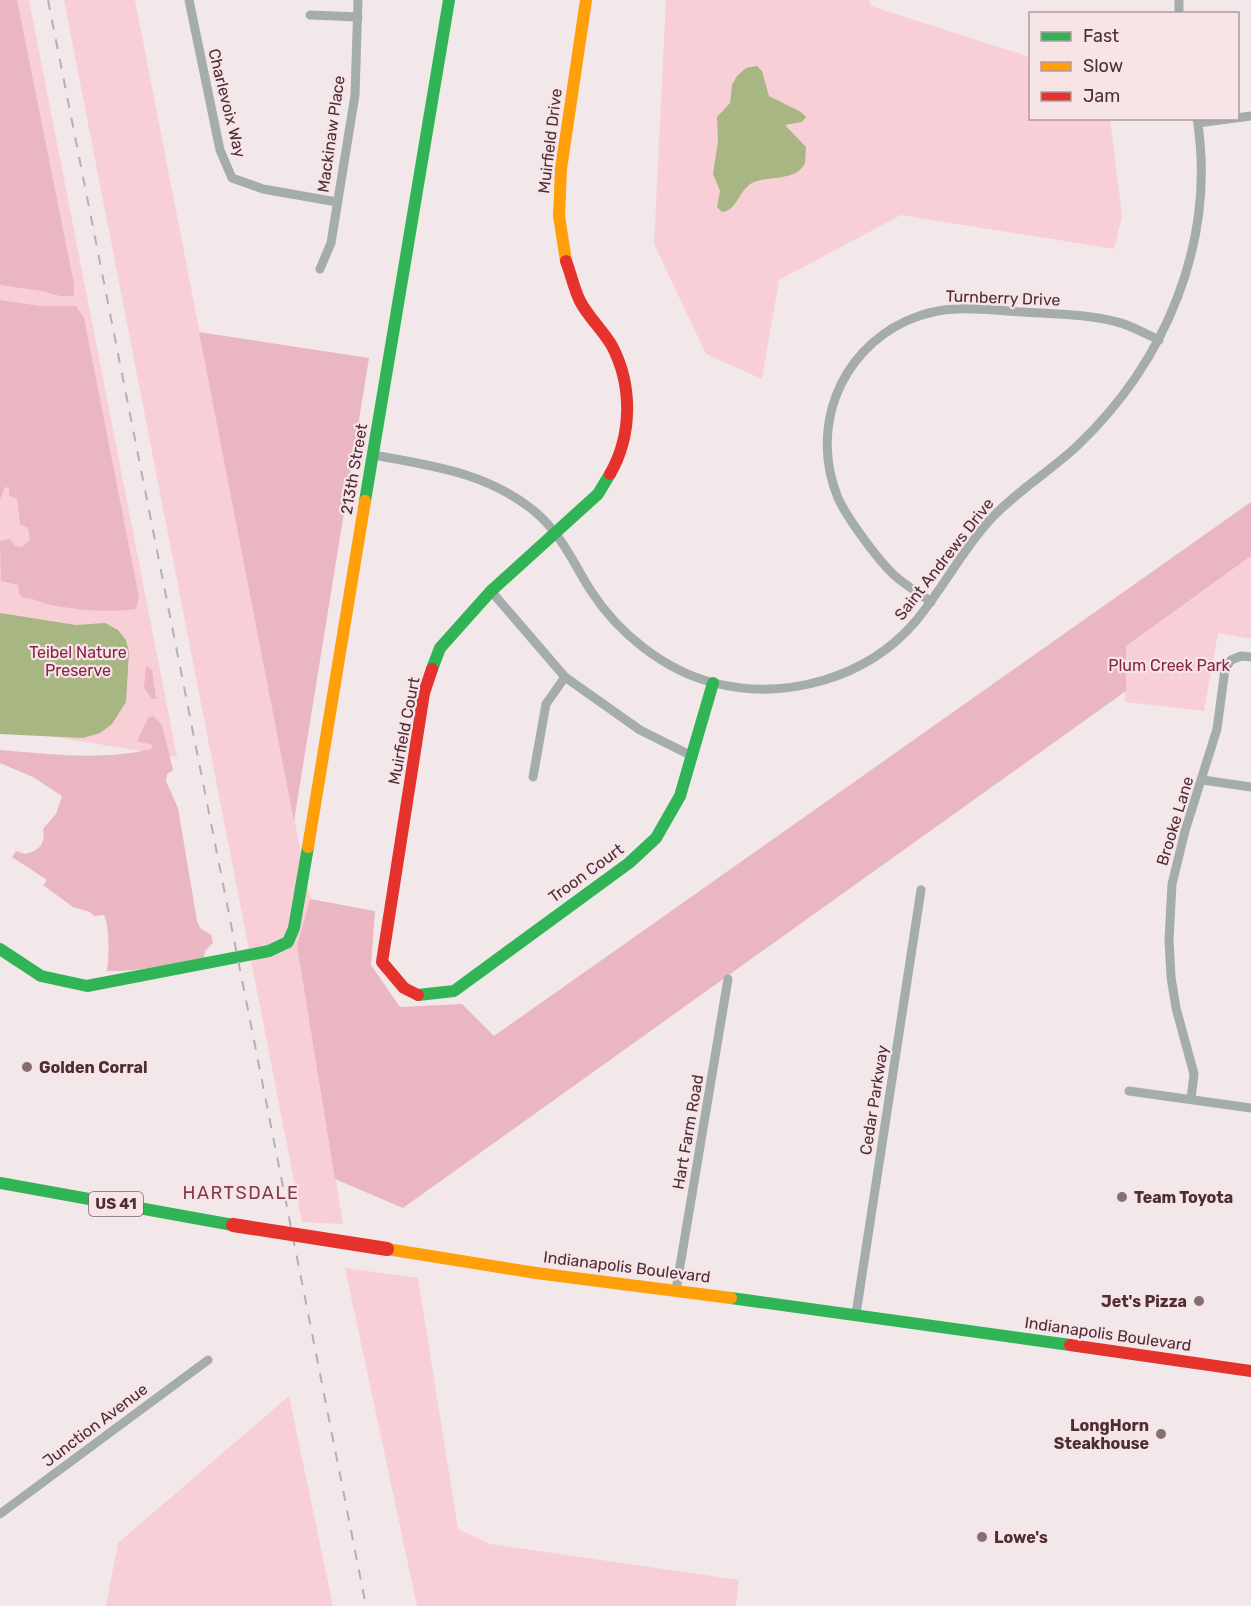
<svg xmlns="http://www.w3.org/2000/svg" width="1251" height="1606" viewBox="0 0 1251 1606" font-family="Rubik,sans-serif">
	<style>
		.green { fill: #f8cfd7 }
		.forest { fill: #e9b6c2 }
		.water { fill: #a8b684 }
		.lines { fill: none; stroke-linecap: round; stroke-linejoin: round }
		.street { stroke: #a5acac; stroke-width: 9 }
		.fast { stroke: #30b455; stroke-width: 12 }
		.slow { stroke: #ff9f0a; stroke-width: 12 }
		.jam { stroke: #e5322d; stroke-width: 12 }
		.rail { stroke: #b2b1b2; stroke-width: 2; stroke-dasharray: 10 10; stroke-linecap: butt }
		.jam-bridge { stroke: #e5322d; stroke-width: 14 }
		.poi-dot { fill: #876e74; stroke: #f6e4e7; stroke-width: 2 }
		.labels { text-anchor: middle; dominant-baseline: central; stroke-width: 4.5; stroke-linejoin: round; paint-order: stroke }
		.shield { fill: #f6e4e7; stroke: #80646a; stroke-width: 1.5 }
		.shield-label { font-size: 15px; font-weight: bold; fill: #4e2d35 }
		.street-label { font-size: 16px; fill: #4e2d35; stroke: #f6e4e7 }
		.park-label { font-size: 16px; fill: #852544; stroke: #f6e4e7 }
		.poi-label { font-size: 16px; font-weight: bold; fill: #4e2d35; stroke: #f6e4e7; text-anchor: start }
		.neighbourhood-label { font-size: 18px; letter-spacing: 1.5px; fill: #813a4d; stroke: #f6e4e7 }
	</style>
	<rect width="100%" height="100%" fill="#f2e8ea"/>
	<path class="green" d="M0,0H29L177,757L0,728Z
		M64,0H135L310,899L297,946L343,1224L302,1222Z
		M666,0H869L871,6L1030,57V118L1110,119L1122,216L1114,249L901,215L779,280L762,379L706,354L654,244Z
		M1251,556V639L1218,633L1204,711L1125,702L1126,646Z
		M345,1268L418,1278L458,1529L490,1544L739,1580L736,1606H417Z
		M289,1396L333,1606H106L118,1543Z"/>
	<path class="forest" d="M0,0H17L74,284V296H60L42,291L0,285Z
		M0,300L40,306H76L84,318L139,597L136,609C110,613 77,610 51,605C41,603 34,598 24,598L19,594L18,585L1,581L0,541L10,539L15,546L22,547L30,540L28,528L20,524L17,499L9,496V488L5,487L0,500Z
		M199,332L369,358L294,821Z
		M1251,502V556L1126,646V691L403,1208L335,1179L297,946L310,899L375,911L371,965L400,1007L462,1004L494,1036Z
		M146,666L152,670L156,699H152L144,688Z
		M153,716L162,725L173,770L167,774L166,781L178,808L197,921L200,928L211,935L213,943L205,951L204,958C171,963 140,972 107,971C109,958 110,927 104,915L94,916L90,912L73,907L43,885L47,880L12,857L16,851L25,854C39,851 46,844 43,829L56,814L62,796L33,777L0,763V750C51,754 101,761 151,749L153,745L137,741L149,717Z"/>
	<path class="water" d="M757,66L762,71L769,96L801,112L806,117L802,122L785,125L806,147L805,163C796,182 769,175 752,183C739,190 737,211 722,212L717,207L720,191L713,174L718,141L717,117L730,103L732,85L737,76L746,68Z
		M0,613L76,625L105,623L118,630L126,640L129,652L126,702L112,724L100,733L83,738L0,734Z"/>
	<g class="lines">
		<path class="street" d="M189,0L220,150L232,178L263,189L337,202
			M1179,0V14
			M310,15L358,17
			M1198,123L1251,116
			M320,269L331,243L355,95L358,0
			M374,455C432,466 485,472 533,510C560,532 573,562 591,591C619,634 664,670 714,683C786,701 867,678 915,622C942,590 961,552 989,521C1015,492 1048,473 1076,447C1165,363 1217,242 1197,118
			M491,591L565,677L640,730L692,756
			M931,602C919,593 905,585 894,575C878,560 847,518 838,498C810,430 838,353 906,321C922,314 941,309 958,309C979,308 1001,311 1022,312C1054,314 1086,314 1117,322C1131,325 1145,334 1159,340
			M533,777L546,704L565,677
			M1203,780L1251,787
			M1129,1091L1251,1108
			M1191,1099L1194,1074L1176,1008L1171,977L1169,940L1172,884L1185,831L1217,729L1225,669L1231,660L1241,656L1251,657
			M676,1290L728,979
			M856,1314L921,890
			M0,1514L208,1360"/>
		<path class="fast" d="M365,501L449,0
			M432,669L440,648L491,591L598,494L610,474
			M0,949L41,976L87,986L269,951L288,942L294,928L308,847
			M418,995L454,991L629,863L656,838L680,796L713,683
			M0,1183L233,1225
			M731,1298L1070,1345"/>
		<path class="slow" d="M566,261L559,216L561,169L586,0
			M308,847L365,501
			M387,1249L536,1273L731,1298"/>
		<path class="jam" d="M566,261C571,274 574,289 580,301C588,317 603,330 612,346C633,386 632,436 610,474
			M418,995L404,988L382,962L424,693L432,669
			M1070,1345L1251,1371"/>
		<path class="rail" d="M48,0L366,1606"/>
		<path class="jam-bridge" d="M233,1225L387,1249"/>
	</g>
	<g class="poi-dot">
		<circle cx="27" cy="1067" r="6"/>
		<circle cx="1122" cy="1197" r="6"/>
		<circle cx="1199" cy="1301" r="6"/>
		<circle cx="1161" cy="1434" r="6"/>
		<circle cx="982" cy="1537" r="6"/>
	</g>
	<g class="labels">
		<rect class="shield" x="89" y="1192" width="54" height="24" rx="4.5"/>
		<g class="shield-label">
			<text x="116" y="1204">US 41</text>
		</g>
		<g class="street-label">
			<text transform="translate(227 103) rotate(76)">Charlevoix Way</text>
			<text transform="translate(331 134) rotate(-82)">Mackinaw Place</text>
			<text transform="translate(550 141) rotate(-83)">Muirfield Drive</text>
			<text transform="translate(1003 298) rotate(2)">Turnberry Drive</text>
			<text transform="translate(354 469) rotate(-80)">213th Street</text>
			<text transform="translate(944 559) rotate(-52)">Saint Andrews Drive</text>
			<text transform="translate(404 731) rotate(-79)">Muirfield Court</text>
			<text transform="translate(1175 821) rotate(-73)">Brooke Lane</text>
			<text transform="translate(586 873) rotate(-36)">Troon Court</text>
			<text transform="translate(874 1100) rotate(-81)">Cedar Parkway</text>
			<text transform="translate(688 1132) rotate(-80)">Hart Farm Road</text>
			<text transform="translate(627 1267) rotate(7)">Indianapolis Boulevard</text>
			<text transform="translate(1108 1334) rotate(8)">Indianapolis Boulevard</text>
			<text transform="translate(95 1425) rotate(-37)">Junction Avenue</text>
		</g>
		<g class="park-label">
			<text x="78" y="652">Teibel Nature<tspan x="78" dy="18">Preserve</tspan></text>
			<text x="1169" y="665">Plum Creek Park</text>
		</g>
		<g class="poi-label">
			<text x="39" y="1067">Golden Corral</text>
			<text x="1134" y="1197">Team Toyota</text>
			<text x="1187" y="1301" text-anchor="end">Jet's Pizza</text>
			<text x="1149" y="1425" text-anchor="end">LongHorn<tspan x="1149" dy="18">Steakhouse</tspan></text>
			<text x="994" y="1537">Lowe's</text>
		</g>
		<g class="neighbourhood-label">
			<text x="241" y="1193">HARTSDALE</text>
		</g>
	</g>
	<rect x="1029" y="12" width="210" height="108" fill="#f6e4e7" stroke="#b39ba0" stroke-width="1.5"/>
	<rect x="1041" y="32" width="30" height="9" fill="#30b455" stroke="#b39ba0" stroke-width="1.5"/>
	<text x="1083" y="42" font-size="18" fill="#4e2d35">Fast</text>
	<rect x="1041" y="62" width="30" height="9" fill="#ff9f0a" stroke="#b39ba0" stroke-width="1.5"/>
	<text x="1083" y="72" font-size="18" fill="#4e2d35">Slow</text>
	<rect x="1041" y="92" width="30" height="9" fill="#e5322d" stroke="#b39ba0" stroke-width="1.5"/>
	<text x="1083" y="102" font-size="18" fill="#4e2d35">Jam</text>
</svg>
